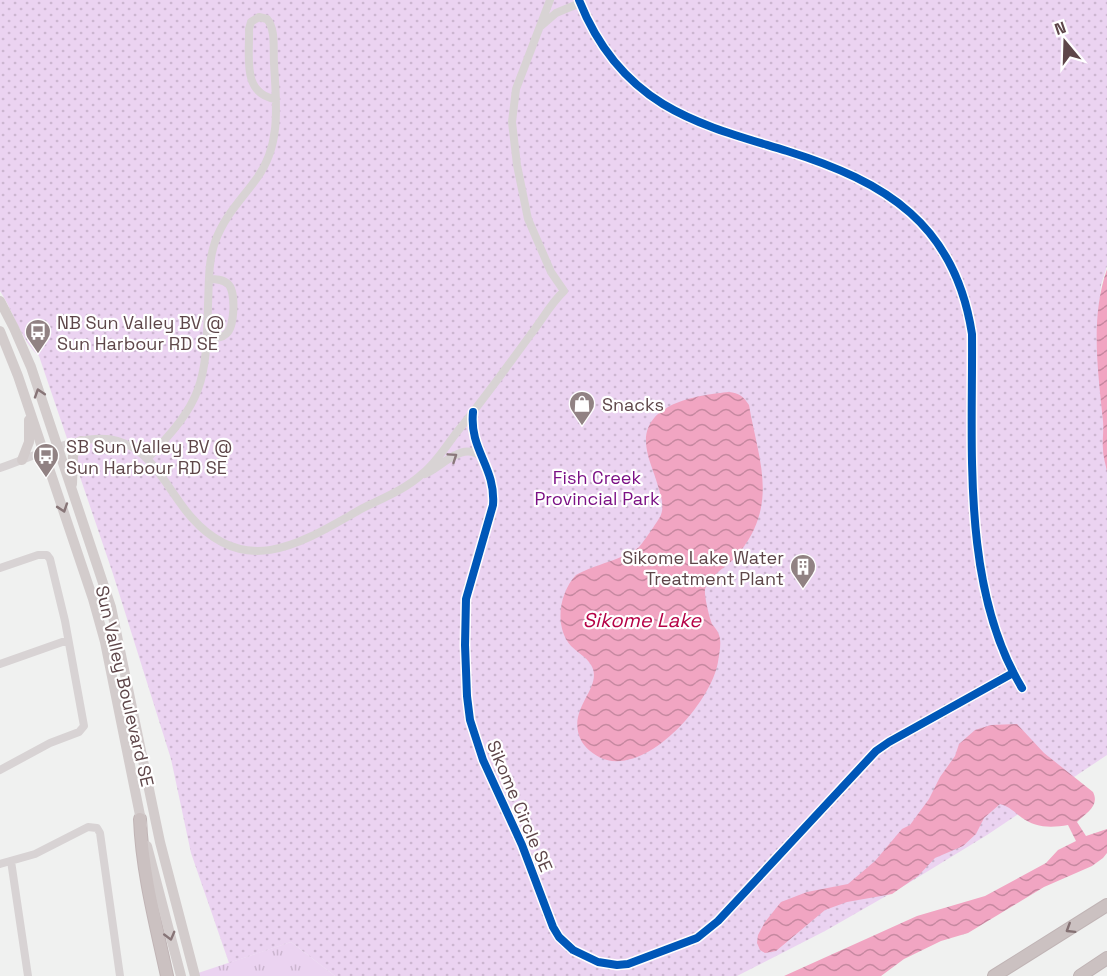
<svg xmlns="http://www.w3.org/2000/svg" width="1107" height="976" viewBox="0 0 1107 976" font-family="'Space Grotesk',sans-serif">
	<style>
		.grass { fill: url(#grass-tufts) }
		.park { fill: url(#park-dots) }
		.water { fill: url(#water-waves) }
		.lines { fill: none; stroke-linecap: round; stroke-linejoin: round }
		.highway-casing { stroke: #c0b4b5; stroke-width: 14 }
		.minor { stroke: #d8d3d4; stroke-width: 8 }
		.major { stroke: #d3cccc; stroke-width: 10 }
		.highway { stroke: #cbc1c1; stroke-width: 12 }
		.cycleway-casing { stroke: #fff; stroke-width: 11 }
		.cycleway { stroke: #0057b8; stroke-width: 8 }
		.oneway { stroke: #877577 }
		.oneway2 { stroke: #89777a }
		.oneway3 { stroke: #847173 }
		.labels { text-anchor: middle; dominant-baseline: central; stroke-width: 4.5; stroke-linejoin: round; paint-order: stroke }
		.poi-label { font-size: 18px; fill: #5e4649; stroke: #fff; text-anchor: start }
		.park-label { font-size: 18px; fill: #7b1085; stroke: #fff }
		.street-label { font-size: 18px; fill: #5e4649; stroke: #fff }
		.water-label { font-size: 20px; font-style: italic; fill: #b50246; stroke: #fff }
	</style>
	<defs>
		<pattern id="grass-tufts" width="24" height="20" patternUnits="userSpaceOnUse" patternTransform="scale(1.5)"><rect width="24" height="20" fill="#ebd3f1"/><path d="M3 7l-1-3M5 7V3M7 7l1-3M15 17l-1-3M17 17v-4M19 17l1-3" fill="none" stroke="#ccb6d0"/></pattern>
		<pattern id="park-dots" width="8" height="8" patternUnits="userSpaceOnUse" patternTransform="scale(1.5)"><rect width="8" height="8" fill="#ebd3f1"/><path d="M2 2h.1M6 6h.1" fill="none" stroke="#ccb6d0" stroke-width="1.8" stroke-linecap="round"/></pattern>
		<pattern id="water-waves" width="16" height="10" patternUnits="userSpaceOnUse" patternTransform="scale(1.5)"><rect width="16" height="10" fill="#f1a5c2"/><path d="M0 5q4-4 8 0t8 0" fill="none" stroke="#c688a0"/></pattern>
	</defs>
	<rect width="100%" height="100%" fill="#f0f1f0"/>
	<path class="grass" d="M291,942L335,976H189Z"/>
	<path class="park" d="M0,0H1107V266L1101,285L1098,321L1107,422V755L987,835L907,884L825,931L737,976H335L291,942L229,963L191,853L171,759L113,574L39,356C20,339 14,312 0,291Z"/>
	<path class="water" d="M1107,269V472C1106,465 1103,457 1103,449C1102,440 1104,431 1103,421C1098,371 1090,318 1107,269Z
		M729,392C739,393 743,396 749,405C758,459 779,502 740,552C729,567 714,570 705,589C704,595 709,617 712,624C715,628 718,631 719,635C722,643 719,654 718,662C711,702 651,771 607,760C598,758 587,750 582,742C565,711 600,691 593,669C589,658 579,654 571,646C554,627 559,593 576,575C593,565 625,559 639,547C643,543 657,522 660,517C665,507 661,496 658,486C654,471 646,456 646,441C646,402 700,395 729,392Z
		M1017,724L1044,753L1093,792C1100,806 1086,813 1077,822L1086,836L1107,829V853L1103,858L1092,866L1044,887L968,933L941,941L904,959L881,976H784L917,916L985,896L1046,863L1058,850L1076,841L1068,825C1051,828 1035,828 1021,817C1013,811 1010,807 1000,804L984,818L976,834L963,846L935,858L918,876L892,894L847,902L825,910L776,951L765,953L760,950L757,943L758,935L765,922L781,902L807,892L848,884L875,861L902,829L910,825L929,799L940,777L955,756L959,744L975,730L991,725Z"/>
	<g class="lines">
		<defs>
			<path id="highway" d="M140,819C142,871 156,925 167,976
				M994,976L1107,905
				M1080,976L1107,958"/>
		</defs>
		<use href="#highway" class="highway-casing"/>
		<path class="minor" d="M541,26L556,13L580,3
			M207,338C214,338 221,339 226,334C235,327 236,291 228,284C223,279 215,279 209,279
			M473,412C469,450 496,467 493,505L466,599L465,645L467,696L470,720L483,760L522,845L553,927L559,937L573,950L598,962L617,965L628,964L697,938L718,921L876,751L889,742L1013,673
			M147,459C203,401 206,384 208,305C209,284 208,262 215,242C224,216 242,199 257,178C282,144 276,102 274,63C273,50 276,29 267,19L259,17L251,22L249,29C250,56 241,94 276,99
			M0,468C32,457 85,431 118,441C154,451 169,493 192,518C248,581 306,540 363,508C383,498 406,489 422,474C436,463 446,446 457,432C483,400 507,367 531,334C542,320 551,303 564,291L551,272L528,219L517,165L512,122L516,89L550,0
			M425,474C442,467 463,440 481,457
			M0,568L38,555H47L50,559L65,621L84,726L79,732L50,743L0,770
			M0,664L68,640
			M11,861L28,976
			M0,864L35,854L88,827L97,828L100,833L120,976"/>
		<path class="major" d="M0,301L14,328L31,367L111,607L160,842L195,976
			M0,331L18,376L93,599L105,642L142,825
			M22,460L29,442V420
			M72,484L73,455L81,441
			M147,846L181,976"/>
		<use href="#highway" class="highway"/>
		<defs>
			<path id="cycleway" d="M579,0C596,43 624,80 663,104C701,127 745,138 787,151C886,182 955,224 972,334C973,447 961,588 1022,688
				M473,412C469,450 496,467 493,505L466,599L465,645L467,696L470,720L483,760L522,845L553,927L559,937L573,950L598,962L617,965L628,964L697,938L718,921L876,751L889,742L1013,673"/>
		</defs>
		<use href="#cycleway" class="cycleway-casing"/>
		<use href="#cycleway" class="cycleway"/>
	</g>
	<defs><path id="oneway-chevron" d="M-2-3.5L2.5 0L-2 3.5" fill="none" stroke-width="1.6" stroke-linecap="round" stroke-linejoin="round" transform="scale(1.5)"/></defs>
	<g class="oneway">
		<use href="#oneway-chevron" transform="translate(39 393) rotate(-108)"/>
		<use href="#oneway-chevron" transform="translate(63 508) rotate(71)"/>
		<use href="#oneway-chevron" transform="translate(170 936) rotate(75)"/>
	</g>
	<use class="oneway2" href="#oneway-chevron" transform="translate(453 457) rotate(-34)"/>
	<use class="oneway3" href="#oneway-chevron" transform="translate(1070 929) rotate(148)"/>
	<defs>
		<symbol id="bus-pin" viewBox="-11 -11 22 30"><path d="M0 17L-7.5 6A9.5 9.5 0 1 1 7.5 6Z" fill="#918283" stroke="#fff"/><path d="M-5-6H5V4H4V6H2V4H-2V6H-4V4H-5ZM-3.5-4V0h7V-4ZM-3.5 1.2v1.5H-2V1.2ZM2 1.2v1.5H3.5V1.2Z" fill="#fff"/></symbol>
		<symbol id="shop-pin" viewBox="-11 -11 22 30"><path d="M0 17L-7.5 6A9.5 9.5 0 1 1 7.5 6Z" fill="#918283" stroke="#fff"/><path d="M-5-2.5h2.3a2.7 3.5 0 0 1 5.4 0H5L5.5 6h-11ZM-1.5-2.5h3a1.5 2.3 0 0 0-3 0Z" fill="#fff"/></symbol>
		<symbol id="building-pin" viewBox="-11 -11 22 30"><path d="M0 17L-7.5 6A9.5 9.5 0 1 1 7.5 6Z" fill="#918283" stroke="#fff"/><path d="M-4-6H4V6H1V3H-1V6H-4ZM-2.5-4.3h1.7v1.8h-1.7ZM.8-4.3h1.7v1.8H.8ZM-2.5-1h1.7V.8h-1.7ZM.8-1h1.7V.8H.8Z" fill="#fff"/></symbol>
	</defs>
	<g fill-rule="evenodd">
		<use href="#bus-pin" x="23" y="317" width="30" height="40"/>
		<use href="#shop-pin" x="567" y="389" width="30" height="40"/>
		<use href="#bus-pin" x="31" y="441" width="30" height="40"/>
		<use href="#building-pin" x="788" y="552" width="30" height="40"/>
	</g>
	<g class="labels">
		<g class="poi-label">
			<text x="57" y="322">NB Sun Valley BV @<tspan x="57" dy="21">Sun Harbour RD SE</tspan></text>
			<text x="602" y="404">Snacks</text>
			<text x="66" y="446">SB Sun Valley BV @<tspan x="66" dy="21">Sun Harbour RD SE</tspan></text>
			<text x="784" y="557" text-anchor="end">Sikome Lake Water<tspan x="784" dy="21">Treatment Plant</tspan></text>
		</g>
		<g class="park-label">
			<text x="597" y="477">Fish Creek<tspan x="597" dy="21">Provincial Park</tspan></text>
		</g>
		<g class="street-label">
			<text transform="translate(125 686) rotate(77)">Sun Valley Boulevard SE</text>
			<text transform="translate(520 806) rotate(67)">Sikome Circle SE</text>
		</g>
		<g class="water-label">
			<text x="642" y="620">Sikome Lake</text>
		</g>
	</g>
	<g transform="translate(1065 42) rotate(341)" stroke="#ffffff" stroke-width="4.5" paint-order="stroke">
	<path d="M0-4.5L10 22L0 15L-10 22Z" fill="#5e4649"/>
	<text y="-9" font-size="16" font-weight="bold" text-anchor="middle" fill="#5e4649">N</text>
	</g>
</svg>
